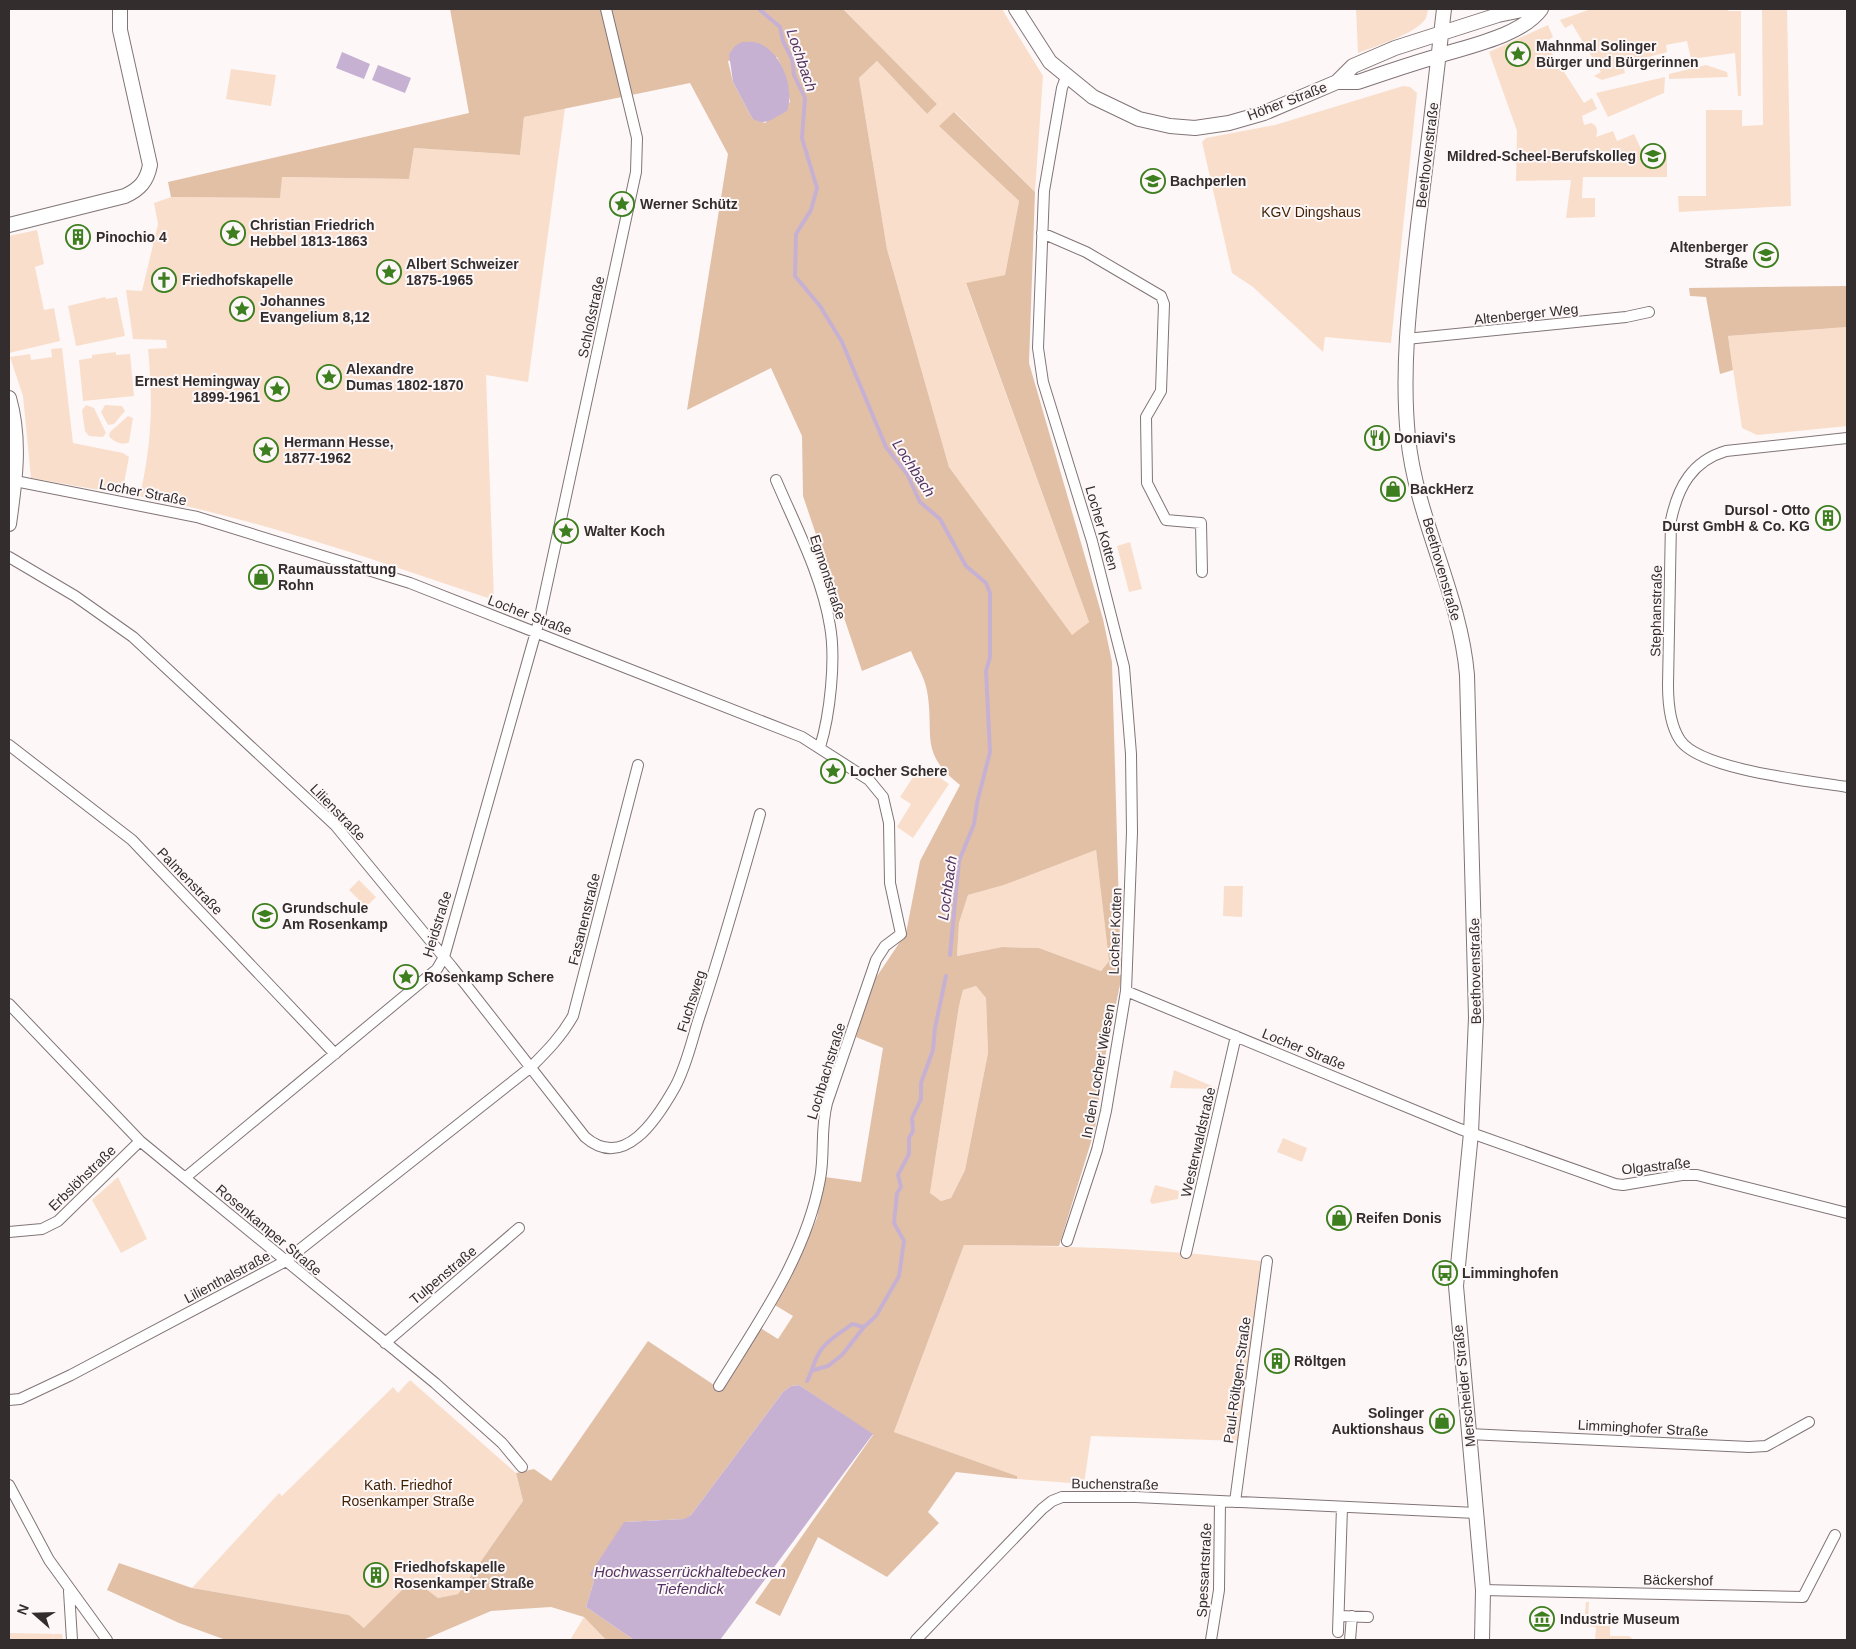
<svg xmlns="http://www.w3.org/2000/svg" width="1856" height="1649" viewBox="0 0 1856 1649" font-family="Helvetica,sans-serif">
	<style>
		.green { fill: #f9dfcb }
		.forest { fill: #e2c0a6; fill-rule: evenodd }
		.water { fill: #c7b1d3 }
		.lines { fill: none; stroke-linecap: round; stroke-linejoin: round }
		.stream { stroke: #c7b1d3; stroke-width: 4 }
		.street-casing { stroke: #827476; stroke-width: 12 }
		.secondary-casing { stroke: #827476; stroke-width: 16 }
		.street { stroke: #fff; stroke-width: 10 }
		.secondary { stroke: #fff; stroke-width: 14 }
		.labels { text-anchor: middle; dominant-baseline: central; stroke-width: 4; stroke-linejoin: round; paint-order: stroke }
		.poi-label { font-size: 14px; font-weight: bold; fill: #332d2e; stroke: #fdf7f8; text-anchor: start }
		.street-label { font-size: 14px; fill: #332d2e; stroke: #fdf7f8 }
		.park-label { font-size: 14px; fill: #401f00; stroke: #fdf7f8 }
		.water-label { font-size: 15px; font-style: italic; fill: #533462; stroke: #fdf7f8 }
	</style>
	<rect width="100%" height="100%" fill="#fdf7f8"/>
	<path class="green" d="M843,9H1002L1043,76L1035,192L955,112L940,126L1019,201L1005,275L966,284L1089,622L1072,636L949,467L887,249L859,78L877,61L927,114L937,104Z
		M1356,9H1428C1427,14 1427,19 1422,23C1408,36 1377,46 1358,53Z
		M1591,9H1728V11H1741V96H1738L1735,53L1691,59L1687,41L1666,45L1667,52L1623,64L1625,73L1602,80L1594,76L1601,72L1572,24L1565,28L1560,20Z
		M1762,9H1787L1791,206L1679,212L1678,196H1706V110H1742V126L1763,125Z
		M1548,25L1553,37L1545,42L1584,103L1592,98L1597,109L1582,116L1584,125L1591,123C1598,126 1598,131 1596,137L1613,131L1617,141L1634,134L1642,151L1667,152V177H1583L1582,198H1595V217L1566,218L1571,180L1516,181L1517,131L1489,52Z
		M1706,65L1727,72L1728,77L1669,79V74Z
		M231,69L276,75L271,106L226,99Z
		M1665,77L1664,93L1608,117L1596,93Z
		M1403,86L1410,87L1417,93L1391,343L1325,337L1323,352L1253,287L1232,273L1202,142L1206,138L1275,125Z
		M565,108L528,382L486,375L494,600C376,561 260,519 138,496L141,491C152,439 153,402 148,349L167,348L166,340L133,339L126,290L142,291L158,224L154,203L171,197L280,198L281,177L409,179L414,148L520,155L524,117Z
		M37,230L44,264L35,267L44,310L54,308L60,341L9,353V236Z
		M105,297L106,299L117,297L125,336L76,346L68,306Z
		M1847,327V426L1757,435L1742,428L1728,336Z
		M62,348L73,443L123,453L129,457L122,494L31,478L23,396L10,357L30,354L31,360L52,357L51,349Z
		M116,352V355L130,354L134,396L83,401L79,360L92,358V355Z
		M86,405L94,408L106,433L103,437L89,436L85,431L82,410Z
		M105,405L122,406L125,411L114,424L108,425L101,412Z
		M128,416L133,418L129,442C124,446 113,442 109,436L110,432Z
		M1130,542L1142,589L1129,592L1117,546Z
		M921,765L949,784L913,838L897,827L911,804L900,797Z
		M1096,850L1109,961L1101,971L1039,948L1002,947L957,956L959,923L968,895L1004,885Z
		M359,880L376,897L366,907L349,890Z
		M1224,886H1243L1242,917L1223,916Z
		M976,986L986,998L988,1053L965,1170L951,1198L941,1201L930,1193L959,1006L963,990Z
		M1174,1070L1219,1089L1170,1088Z
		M1283,1138L1307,1148L1302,1162L1277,1152Z
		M118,1177L147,1239L121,1253L92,1200Z
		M1155,1185L1179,1191L1178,1199L1152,1204L1150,1201Z
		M964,1245C1063,1246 1163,1248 1261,1261L1239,1441L1091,1436L1084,1484L1017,1479V1476L894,1432Z
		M410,1380L516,1473L523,1501L458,1594L438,1598L413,1579L365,1629L349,1615L192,1588L279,1493L282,1496L393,1387L398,1393Z
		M1586,1602H1589L1588,1619L1594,1624L1610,1626V1636H1629L1634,1640H1595L1596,1627L1584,1626Z
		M584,1617L606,1640H570Z
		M9,1633L62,1634L63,1640H9Z"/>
	<path class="forest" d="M450,9H843L937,104L927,114L877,61L859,78L887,249L949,467L1072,635L1089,622L966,283L1005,275L1019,201L939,126L954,112L1035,192L1029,363L1103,619L1112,662L1121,980L1106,1052L1095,1129L1059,1246L964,1245L894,1432L1017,1476V1479L956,1472L928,1512L939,1523L887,1577L818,1537L780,1616L755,1603L873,1435L799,1385L791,1386L783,1392L691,1515L685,1519L625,1522L591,1574L594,1581L586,1607L634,1640H606L584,1617L551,1607L491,1611L423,1640H226L179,1623L107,1590L119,1563L192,1588L349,1615L364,1628L413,1579L438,1598L458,1594L523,1501L516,1473L534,1469L551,1481L648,1341L720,1389L759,1327L778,1339L793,1316L773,1304L797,1264L817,1218L825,1177L861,1182L883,1048L856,1037L873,982L906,933L920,861L960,785C918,752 935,735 927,691C925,678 916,664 911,651L862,671L803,496L802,436L771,368L687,410L728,154L690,83L524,117L520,155L414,148L409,179L282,177L280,198L171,197L168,182L469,113ZM777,57L784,72L790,102L765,123L752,118L733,82L728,61ZM1096,850L1109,961L1101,971L1039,948L1002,947L957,956L959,923L968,895L1004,885ZM976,986L986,998L988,1053L965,1170L951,1198L941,1201L930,1193L959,1006L963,990Z
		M1847,286V327L1728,336L1733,370L1720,374L1706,297L1690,296L1689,288Z"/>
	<path class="water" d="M742,42C747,42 753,41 758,43C782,52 795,89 787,111C775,117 764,128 752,118L733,82L729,54L735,46Z
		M342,52L370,64L364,79L336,68Z
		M378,65L411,78L405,93L372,80Z
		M799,1385L873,1434L720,1640H634L586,1607L594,1581L590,1574L624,1522L684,1519L691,1515L783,1392L791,1386Z"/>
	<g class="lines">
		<path class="stream" d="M759,9L780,27L783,41L792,59L794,75L805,98L802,138L817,188L811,210L796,234L795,276L820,306L842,342L886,447L907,474L920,502L940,519L966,566L986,583L990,593V657L986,671L990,752L977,803L974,824L959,861L950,955
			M814,1370L828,1366L842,1355L864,1327L876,1316L899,1276L904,1241L894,1223L897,1193L901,1187L898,1175L909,1154V1138L913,1131L912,1118L921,1099V1083L933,1050L935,1028L946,976
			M807,1381C812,1372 813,1364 818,1355C824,1342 841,1333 852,1324L864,1327"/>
		<defs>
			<path id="street" d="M1066,77L1062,88L1044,191L1038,348L1043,382L1092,541L1124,667L1131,754L1132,832L1126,991L1106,1111L1097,1150L1067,1241
				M1042,233L1086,252L1161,296L1164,304L1161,391L1146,417L1147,483L1166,520L1201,523L1202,572
				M1406,339L1626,317L1649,312
				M1847,438L1726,451C1692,461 1678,487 1671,520L1668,685C1668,703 1670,725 1680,740C1700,770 1811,781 1847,787
				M10,480L197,517L410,583L802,737L869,780L883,797L889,823L890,883L901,934L885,946L876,960L827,1103C820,1131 825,1154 820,1179C806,1256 759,1321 719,1386
				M776,480C796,527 822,576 830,626C836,659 830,715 820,747
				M9,557L75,596L133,637L335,825L452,967L585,1137C624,1171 657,1119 675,1087C687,1065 692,1039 700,1015C722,949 741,881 760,814
				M9,745L132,840L335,1054
				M1126,991L1460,1129L1615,1184L1623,1185L1682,1175H1697L1847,1213
				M9,1004L140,1141L435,1383L502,1443L522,1467
				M186,1177L437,969L444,957L539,621L636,172L637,138L606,9
				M9,1232L42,1229L58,1221L140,1141
				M1186,1253L1236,1036
				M385,1343L519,1228
				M9,1400L20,1399L71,1375L284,1262L531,1067C547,1051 561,1037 573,1016L638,765
				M1469,1434L1749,1447L1766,1446L1809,1422
				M9,1485L49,1560L107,1640
				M1235,1502L1267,1261
				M1483,1590L1803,1597L1835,1535
				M69,1591L72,1640
				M1339,1616L1368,1617
				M1338,1632L1342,1507
				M916,1640L1042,1509L1052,1501L1062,1497H1136L1476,1513
				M1211,1640L1219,1590L1220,1501
				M1350,1640L1352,1616"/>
			<path id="secondary" d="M1016,9L1050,62L1093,97L1139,119L1170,126L1195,128L1229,123L1264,113L1337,82L1353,66L1395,48L1498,15L1526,9
				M1444,9C1436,81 1427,154 1418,226C1410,297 1401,367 1408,437C1416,519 1460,593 1467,675L1476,1018L1471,1133L1456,1286L1483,1590L1482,1640
				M1337,82H1358C1384,73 1411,64 1438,56C1469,46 1521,36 1541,9
				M9,225L125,196C140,189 147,181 150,165L120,30V9
				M9,398C21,440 15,482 9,524"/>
		</defs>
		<use href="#street" class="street-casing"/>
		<use href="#secondary" class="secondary-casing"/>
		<use href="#street" class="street"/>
		<use href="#secondary" class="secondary"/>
	</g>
	<defs>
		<symbol id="sight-ring" viewBox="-11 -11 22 22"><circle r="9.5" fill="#fdf7f8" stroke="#3d7e1f" stroke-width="1.5"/><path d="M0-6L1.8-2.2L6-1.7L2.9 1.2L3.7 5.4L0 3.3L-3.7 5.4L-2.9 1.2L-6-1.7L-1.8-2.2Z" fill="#3d7e1f"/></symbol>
		<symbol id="school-ring" viewBox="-11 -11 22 22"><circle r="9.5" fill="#fdf7f8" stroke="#3d7e1f" stroke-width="1.5"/><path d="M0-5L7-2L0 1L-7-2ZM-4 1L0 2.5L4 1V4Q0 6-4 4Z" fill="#3d7e1f"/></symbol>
		<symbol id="building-ring" viewBox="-11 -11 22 22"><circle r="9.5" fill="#fdf7f8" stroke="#3d7e1f" stroke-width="1.5"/><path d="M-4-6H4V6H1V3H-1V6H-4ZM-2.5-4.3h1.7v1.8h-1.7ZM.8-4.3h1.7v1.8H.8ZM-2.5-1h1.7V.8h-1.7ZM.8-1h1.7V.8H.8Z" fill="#3d7e1f"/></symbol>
		<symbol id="church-ring" viewBox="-11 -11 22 22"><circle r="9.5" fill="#fdf7f8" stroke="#3d7e1f" stroke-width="1.5"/><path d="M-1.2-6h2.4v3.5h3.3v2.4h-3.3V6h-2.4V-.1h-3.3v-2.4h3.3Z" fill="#3d7e1f"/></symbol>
		<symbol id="restaurant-ring" viewBox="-11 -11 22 22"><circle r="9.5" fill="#fdf7f8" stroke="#3d7e1f" stroke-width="1.5"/><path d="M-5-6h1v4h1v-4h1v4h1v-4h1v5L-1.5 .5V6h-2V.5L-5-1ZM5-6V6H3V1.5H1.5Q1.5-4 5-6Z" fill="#3d7e1f"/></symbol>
		<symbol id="shop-ring" viewBox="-11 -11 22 22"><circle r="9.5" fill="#fdf7f8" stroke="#3d7e1f" stroke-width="1.5"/><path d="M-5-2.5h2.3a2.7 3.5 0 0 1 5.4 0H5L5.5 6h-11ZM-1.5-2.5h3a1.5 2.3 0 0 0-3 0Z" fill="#3d7e1f"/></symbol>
		<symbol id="bus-ring" viewBox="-11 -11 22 22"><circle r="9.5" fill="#fdf7f8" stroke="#3d7e1f" stroke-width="1.5"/><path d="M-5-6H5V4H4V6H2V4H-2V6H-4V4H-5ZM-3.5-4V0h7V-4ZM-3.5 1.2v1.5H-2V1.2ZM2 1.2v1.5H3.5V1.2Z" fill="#3d7e1f"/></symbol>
		<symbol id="museum-ring" viewBox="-11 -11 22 22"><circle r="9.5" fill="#fdf7f8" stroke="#3d7e1f" stroke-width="1.5"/><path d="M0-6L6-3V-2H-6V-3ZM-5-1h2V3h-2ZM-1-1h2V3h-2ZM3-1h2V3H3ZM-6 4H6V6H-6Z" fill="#3d7e1f"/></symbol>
	</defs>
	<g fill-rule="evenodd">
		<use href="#sight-ring" x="1504" y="40" width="28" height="28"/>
		<use href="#school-ring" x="1639" y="142" width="28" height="28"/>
		<use href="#school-ring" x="1139" y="167" width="28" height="28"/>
		<use href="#sight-ring" x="608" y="190" width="28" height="28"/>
		<use href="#sight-ring" x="219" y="219" width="28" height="28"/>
		<use href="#building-ring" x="64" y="223" width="28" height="28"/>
		<use href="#school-ring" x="1752" y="241" width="28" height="28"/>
		<use href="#sight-ring" x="375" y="258" width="28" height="28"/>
		<use href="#church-ring" x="150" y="266" width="28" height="28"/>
		<use href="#sight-ring" x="228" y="295" width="28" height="28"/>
		<use href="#sight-ring" x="315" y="363" width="28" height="28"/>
		<use href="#sight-ring" x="263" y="375" width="28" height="28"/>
		<use href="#restaurant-ring" x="1363" y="424" width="28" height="28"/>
		<use href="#sight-ring" x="252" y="436" width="28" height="28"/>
		<use href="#shop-ring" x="1379" y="475" width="28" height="28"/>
		<use href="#building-ring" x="1814" y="504" width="28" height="28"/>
		<use href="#sight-ring" x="552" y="517" width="28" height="28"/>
		<use href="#shop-ring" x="247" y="563" width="28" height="28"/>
		<use href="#sight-ring" x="819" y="757" width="28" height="28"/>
		<use href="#school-ring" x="251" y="902" width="28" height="28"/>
		<use href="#sight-ring" x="392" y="963" width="28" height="28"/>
		<use href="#shop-ring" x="1325" y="1204" width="28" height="28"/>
		<use href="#bus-ring" x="1431" y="1259" width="28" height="28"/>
		<use href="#building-ring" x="1263" y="1347" width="28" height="28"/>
		<use href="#shop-ring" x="1428" y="1407" width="28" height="28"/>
		<use href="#building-ring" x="362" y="1561" width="28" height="28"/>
		<use href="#museum-ring" x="1528" y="1605" width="28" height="28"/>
	</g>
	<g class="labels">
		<g class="poi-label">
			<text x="1536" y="46">Mahnmal Solinger<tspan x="1536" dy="16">Bürger und Bürgerinnen</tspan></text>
			<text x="1636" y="156" text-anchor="end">Mildred-Scheel-Berufskolleg</text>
			<text x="1170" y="181">Bachperlen</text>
			<text x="640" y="204">Werner Schütz</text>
			<text x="250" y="225">Christian Friedrich<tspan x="250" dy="16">Hebbel 1813-1863</tspan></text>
			<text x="96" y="237">Pinochio 4</text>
			<text x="1748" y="247" text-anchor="end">Altenberger<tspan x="1748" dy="16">Straße</tspan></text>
			<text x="406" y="264">Albert Schweizer<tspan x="406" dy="16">1875-1965</tspan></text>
			<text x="182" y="280">Friedhofskapelle</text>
			<text x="260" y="301">Johannes<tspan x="260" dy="16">Evangelium 8,12</tspan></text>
			<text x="346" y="369">Alexandre<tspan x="346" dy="16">Dumas 1802-1870</tspan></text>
			<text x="260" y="381" text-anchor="end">Ernest Hemingway<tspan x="260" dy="16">1899-1961</tspan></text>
			<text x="1394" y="438">Doniavi's</text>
			<text x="284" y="442">Hermann Hesse,<tspan x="284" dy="16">1877-1962</tspan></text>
			<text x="1410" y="489">BackHerz</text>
			<text x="1810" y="510" text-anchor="end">Dursol - Otto<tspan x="1810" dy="16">Durst GmbH &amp; Co. KG</tspan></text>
			<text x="584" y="531">Walter Koch</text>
			<text x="278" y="569">Raumausstattung<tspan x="278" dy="16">Rohn</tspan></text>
			<text x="850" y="771">Locher Schere</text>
			<text x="282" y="908">Grundschule<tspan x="282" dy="16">Am Rosenkamp</tspan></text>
			<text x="424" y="977">Rosenkamp Schere</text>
			<text x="1356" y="1218">Reifen Donis</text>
			<text x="1462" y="1273">Limminghofen</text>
			<text x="1294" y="1361">Röltgen</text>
			<text x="1424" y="1413" text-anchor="end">Solinger<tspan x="1424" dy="16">Auktionshaus</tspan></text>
			<text x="394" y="1567">Friedhofskapelle<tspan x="394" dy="16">Rosenkamper Straße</tspan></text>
			<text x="1560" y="1619">Industrie Museum</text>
		</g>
		<g class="street-label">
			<text transform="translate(1287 101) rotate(-21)">Höher Straße</text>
			<text transform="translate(1427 155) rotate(-83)">Beethovenstraße</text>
			<text transform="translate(1526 314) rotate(-6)">Altenberger Weg</text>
			<text transform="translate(591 317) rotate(-78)">Schloßstraße</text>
			<text transform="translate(143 492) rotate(11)">Locher Straße</text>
			<text transform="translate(1102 528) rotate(74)">Locher Kotten</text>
			<text transform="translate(1442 569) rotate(74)">Beethovenstraße</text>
			<text transform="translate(828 577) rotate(72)">Egmontstraße</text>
			<text transform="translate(1656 611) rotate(-89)">Stephanstraße</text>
			<text transform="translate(530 615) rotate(21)">Locher Straße</text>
			<text transform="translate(338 812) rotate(46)">Lilienstraße</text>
			<text transform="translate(190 881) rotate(46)">Palmenstraße</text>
			<text transform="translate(584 919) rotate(-76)">Fasanenstraße</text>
			<text transform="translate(437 924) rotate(-73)">Heidstraße</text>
			<text transform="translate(1115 931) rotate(-88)">Locher Kotten</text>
			<text transform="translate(1475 971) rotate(-91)">Beethovenstraße</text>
			<text transform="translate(691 1001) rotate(-72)">Fuchsweg</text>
			<text transform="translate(1304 1049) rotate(22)">Locher Straße</text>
			<text transform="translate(826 1071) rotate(-73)">Lochbachstraße</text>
			<text transform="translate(1098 1071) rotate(-80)">In den Locher Wiesen</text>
			<text transform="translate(1198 1142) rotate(-77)">Westerwaldstraße</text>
			<text transform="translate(1656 1166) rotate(-6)">Olgastraße</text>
			<text transform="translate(82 1178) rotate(-44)">Erbslöhstraße</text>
			<text transform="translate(269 1230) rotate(40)">Rosenkamper Straße</text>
			<text transform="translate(443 1275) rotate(-40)">Tulpenstraße</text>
			<text transform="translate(227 1277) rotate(-28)">Lilienthalstraße</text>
			<text transform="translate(1237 1380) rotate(-82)">Paul-Röltgen-Straße</text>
			<text transform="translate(1464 1386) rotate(-96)">Merscheider Straße</text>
			<text transform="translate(1643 1428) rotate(3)">Limminghofer Straße</text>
			<text transform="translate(1115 1484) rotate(1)">Buchenstraße</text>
			<text transform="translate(1204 1570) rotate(-87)">Spessartstraße</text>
			<text transform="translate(1678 1580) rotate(1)">Bäckershof</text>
		</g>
		<g class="park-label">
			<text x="1311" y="212">KGV Dingshaus</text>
			<text x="408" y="1485">Kath. Friedhof<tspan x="408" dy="16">Rosenkamper Straße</tspan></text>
		</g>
		<g class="water-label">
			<text transform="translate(802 60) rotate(71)">Lochbach</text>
			<text transform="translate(914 468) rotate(57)">Lochbach</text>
			<text transform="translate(947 888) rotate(-82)">Lochbach</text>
			<text x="690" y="1571">Hochwasserrückhaltebecken<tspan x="690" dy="17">Tiefendick</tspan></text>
		</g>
	</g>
	<rect width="1856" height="1649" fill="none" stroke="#332d2e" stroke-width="20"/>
	<g transform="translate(35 1614) rotate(290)" stroke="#fdf7f8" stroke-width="4" paint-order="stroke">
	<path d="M0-4L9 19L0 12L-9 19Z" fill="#332d2e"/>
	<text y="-8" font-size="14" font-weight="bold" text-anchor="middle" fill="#332d2e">N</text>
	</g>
</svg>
